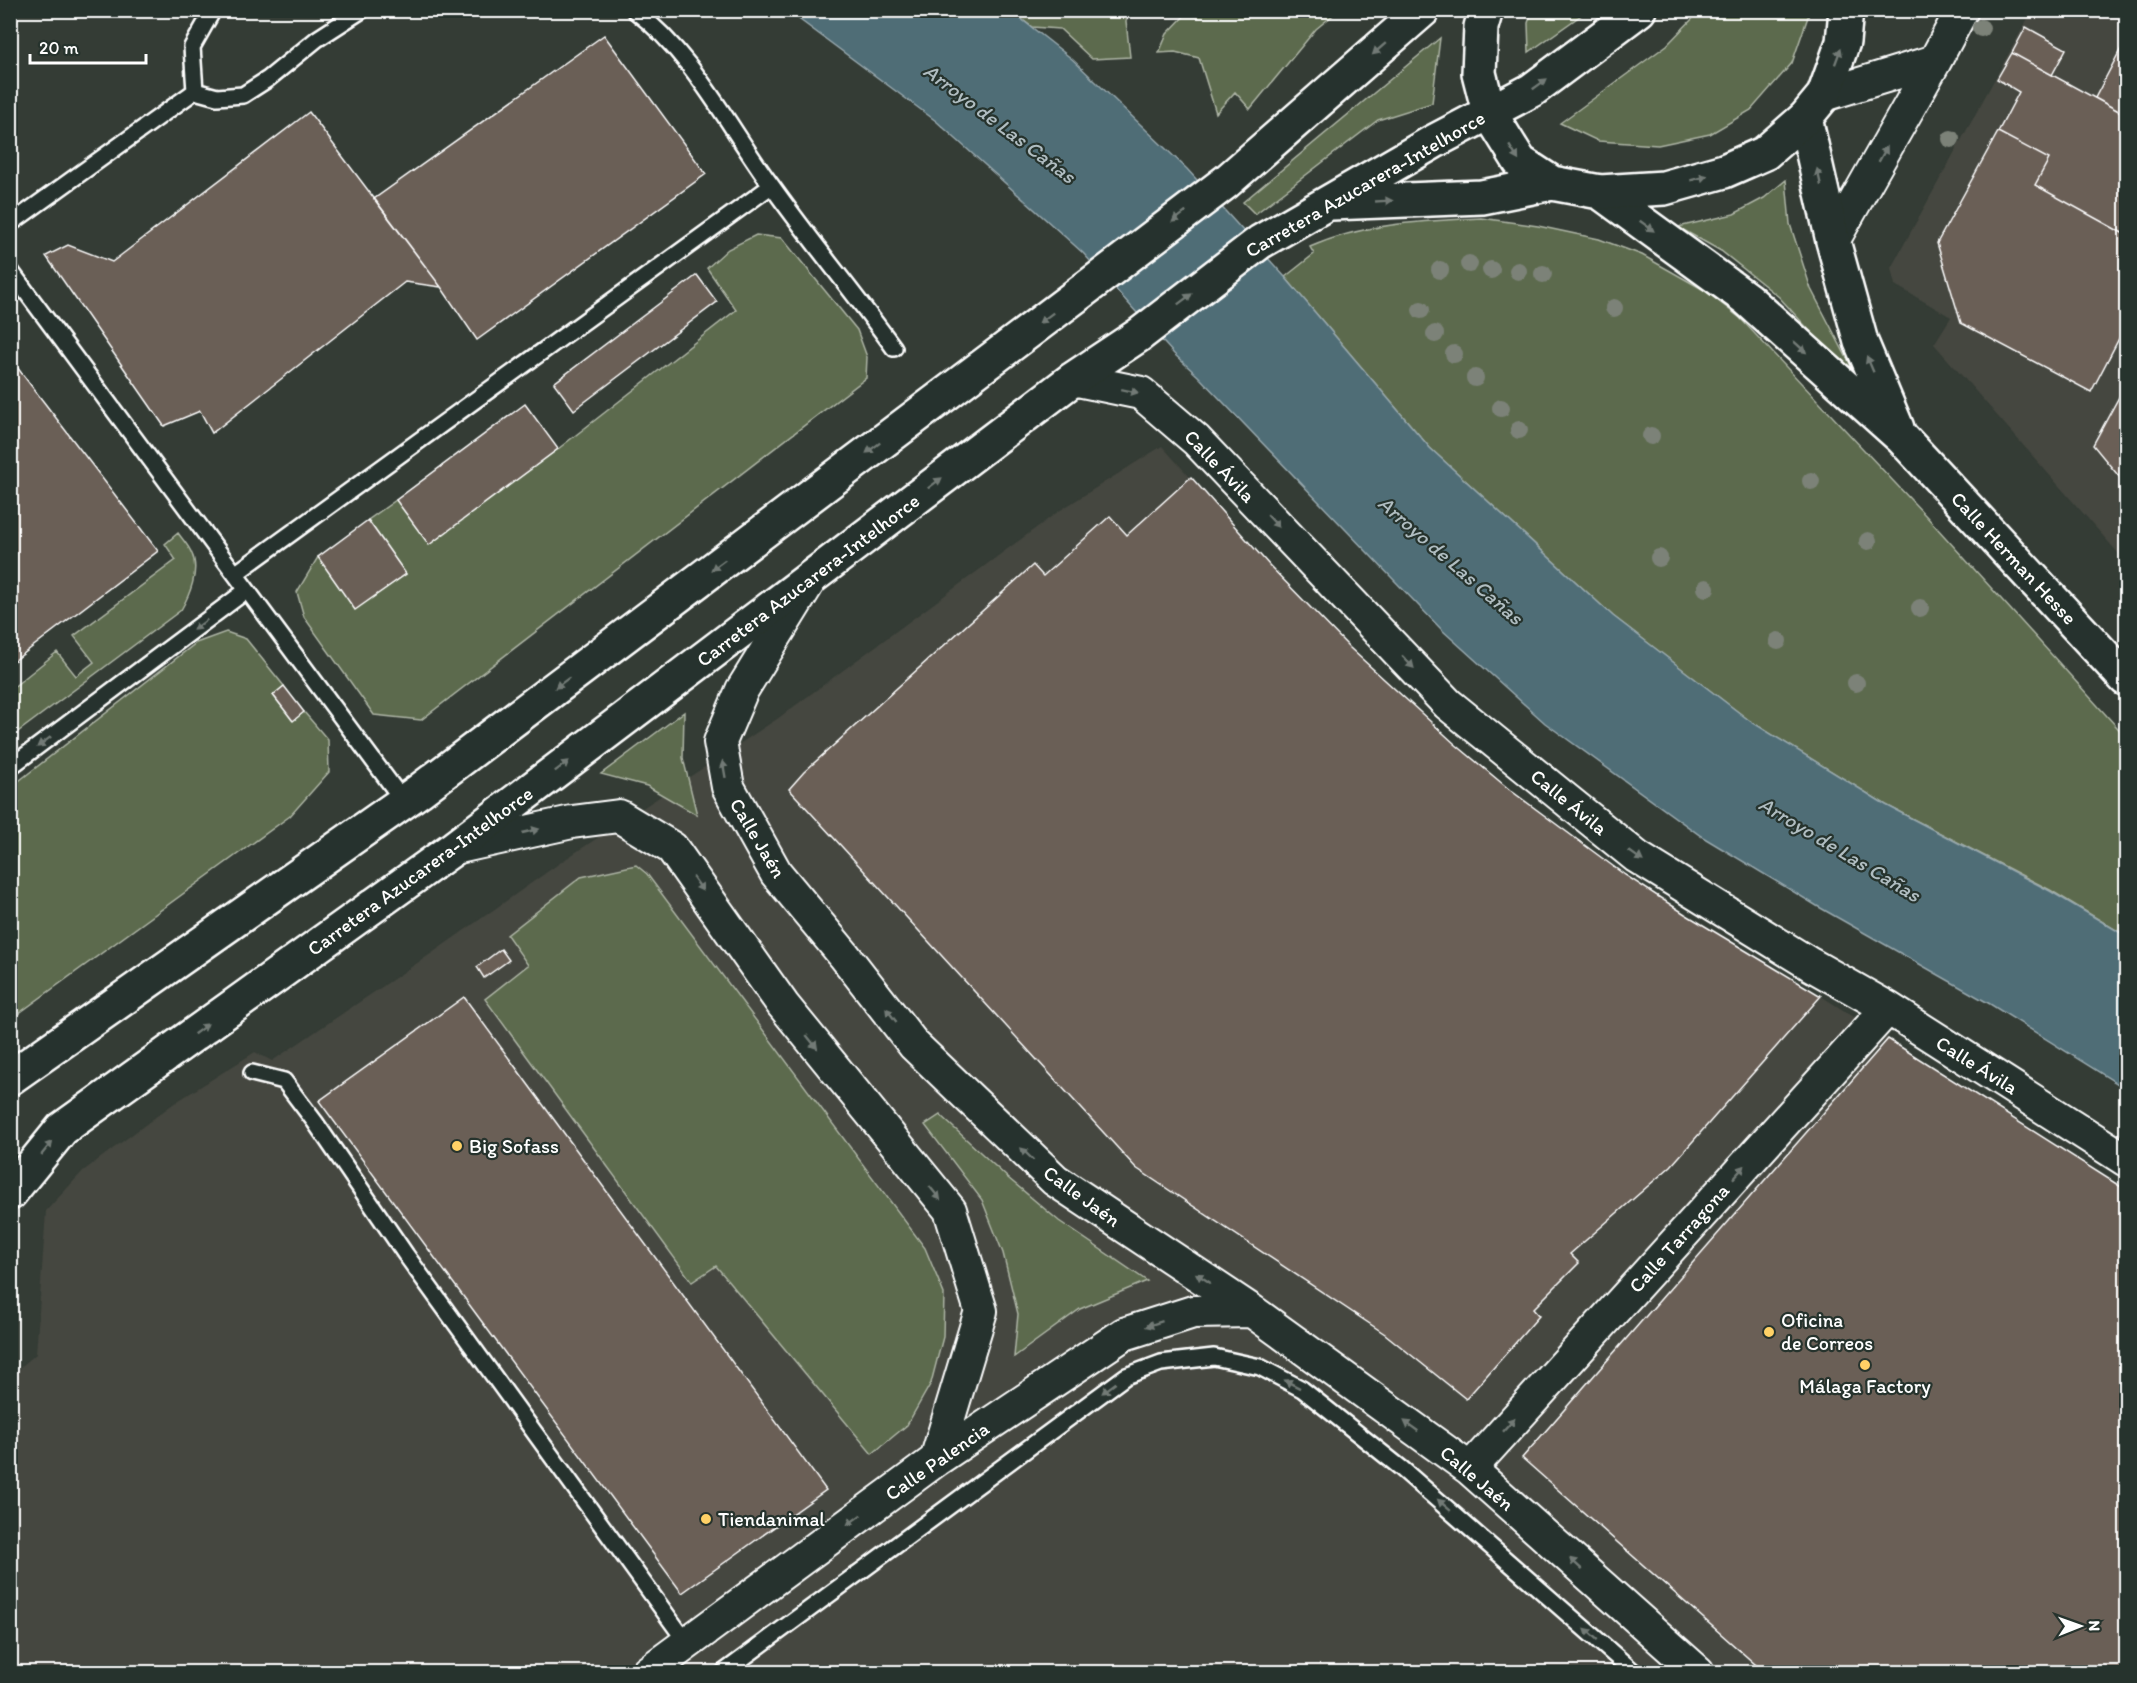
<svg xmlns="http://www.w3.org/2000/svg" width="2137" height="1683" viewBox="0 0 2137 1683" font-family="Itim,sans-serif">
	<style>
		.built { fill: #44463f }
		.green { fill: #5c6b4d; stroke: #aeb5a6; stroke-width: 1.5 }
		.water { fill: #506d76; stroke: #96a7ad; stroke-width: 1.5 }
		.building { fill: #6b5f57; stroke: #fff; stroke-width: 1.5 }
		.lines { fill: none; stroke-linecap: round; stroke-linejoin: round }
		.lane-casing { stroke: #fff; stroke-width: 20 }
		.street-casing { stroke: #fff; stroke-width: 36 }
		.secondary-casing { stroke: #fff; stroke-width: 38 }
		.primary-casing { stroke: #fff; stroke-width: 38 }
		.lane { stroke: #26332d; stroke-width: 15 }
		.street { stroke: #26332d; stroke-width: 32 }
		.secondary { stroke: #26332d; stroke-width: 33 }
		.primary { stroke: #26332d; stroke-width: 33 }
		.tree { fill: #7c8278 }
		.oneway { fill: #727a76 }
		.poi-dot { fill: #ffd166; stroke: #26332d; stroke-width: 2 }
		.labels { text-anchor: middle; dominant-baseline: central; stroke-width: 4.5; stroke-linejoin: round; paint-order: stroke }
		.street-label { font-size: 20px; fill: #fff; stroke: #26332d }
		.poi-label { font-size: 20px; fill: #fff; stroke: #26332d; text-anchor: start }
		.water-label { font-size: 21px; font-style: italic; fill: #b0bdc1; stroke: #26332d }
	</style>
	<rect width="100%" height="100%" fill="#343c35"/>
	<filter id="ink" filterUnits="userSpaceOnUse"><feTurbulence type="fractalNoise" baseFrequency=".0167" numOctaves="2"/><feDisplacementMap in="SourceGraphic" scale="12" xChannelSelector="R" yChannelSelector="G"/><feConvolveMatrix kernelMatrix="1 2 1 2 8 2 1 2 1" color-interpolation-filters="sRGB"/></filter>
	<g filter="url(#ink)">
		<path class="built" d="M2032,11H2126V562L1934,344L1951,317L1895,285L1891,268Z
			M1162,446L1270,566L1350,648L1455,744L1510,790L1625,875L1685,914L1821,996L2126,1190V1672H11L10,1376L36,1354L46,1211L83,1171L173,1104L255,1052L272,1061L435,951L564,860L777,719L1059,511Z"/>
		<path class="green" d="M1011,11H1129L1126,21L1130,57L1092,59L1060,29L1032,27Z
			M1189,11V10L1338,11L1316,29L1250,109L1235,92L1216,113L1199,58L1175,52L1159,53L1167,34Z
			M1532,11V10L1587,11L1529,52L1528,23Z
			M1700,11H1810L1792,63L1751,110L1710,134L1658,145L1598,141L1560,123L1667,45Z
			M1440,38L1432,103L1378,120L1255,214L1243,202Z
			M1786,180L1790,224L1811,289L1863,389L1779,297L1721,251L1678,227L1734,214L1764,198Z
			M1481,218L1538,226L1599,239L1642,255L1704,290L1740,318L1927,517L2126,737V936L2050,890L1886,805L1750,721L1613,616L1430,448L1285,277L1314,254L1310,247C1364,223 1423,221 1481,218Z
			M756,235L782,238L857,330L867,357L866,378L421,720L374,715L304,617L297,592L318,557L355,609L406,574L368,520L396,500L429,544L558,449L736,310L707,268L728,249Z
			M178,533C183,540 189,546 192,554C200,571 189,596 181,610L11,737V689L57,652L76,676L94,662L74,636L176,560L165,544Z
			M226,632L246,639L284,686L273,695L292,720L304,712L328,740L329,772L290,816L11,1019V787L196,643Z
			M684,712L683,758L697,815L647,786L601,774Z
			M636,865L647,874L925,1248L944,1294L943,1337L931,1383L907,1425L872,1454L716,1266L692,1282L485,999L528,965L507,935L581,877Z
			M940,1115L1008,1178L1059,1221L1147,1281L1080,1309L1014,1357L1018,1314L1003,1253L982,1200L925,1125Z"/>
		<path class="water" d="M788,11H1011L1072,59L1187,169L1285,277L1430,448L1613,616L1750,721L1886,805L2050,891L2126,936V1089L1990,1004L1817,906L1701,836L1545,723L1442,630L1198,376L1174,354L1083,253L936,121Z"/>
		<path class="building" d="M2026,27L2066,49L2052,75L2012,53Z
			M604,35L706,174L477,340L441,287L374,199Z
			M2126,39V115L2095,98Z
			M2012,53L2126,115V235L2035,185L2049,159L1998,132L2019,92L1997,79Z
			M309,112L441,287L405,282L212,433L200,411L164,426L46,256L68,245L112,262Z
			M1998,132L2049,159L2035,185L2126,235V325L2091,392L1961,323L1937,243Z
			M697,275L717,302L574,410L554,383Z
			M10,358L158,551L10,664Z
			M2126,384V485L2093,445Z
			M525,404L558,449L429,545L396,500Z
			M1191,477L1270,566L1350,648L1455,744L1510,790L1625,875L1685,914L1821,996L1671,1166L1570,1254L1579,1263L1533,1309L1539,1316L1466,1399L1385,1334L1136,1168L789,789L804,772L1033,565L1043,576L1110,516L1127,535Z
			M368,520L406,574L355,610L318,557Z
			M284,686L304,712L293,721L273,695Z
			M501,949L509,960L484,978L477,967Z
			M464,997L826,1490L682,1593L319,1101Z
			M1888,1039L2126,1190V1672H1764L1522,1458Z"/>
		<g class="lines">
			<defs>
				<path id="lane" d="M634,10C693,54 728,126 771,185C810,240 854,293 894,348
					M195,91L217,97L243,95L268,79L317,39L362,10
					M10,224L195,91L192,47L213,10
					M10,270L404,802
					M235,574L771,186
					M10,767L247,590
					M252,1073L284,1081L315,1122L406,1255L687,1643
					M724,1672L1126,1376L1161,1363L1214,1357L1260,1367L1302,1389L1401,1468L1634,1672"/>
				<path id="street" d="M1824,95L1935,61
					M1833,241L1935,61L1962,10
					M1073,379L1141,393L1196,440L1448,704L1637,857L1810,964L1888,1008L2126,1160
					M810,580L742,690L720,742L728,787L776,873L844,955L914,1045L1055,1180L1252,1311L1470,1469L1698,1672
					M454,848L572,822L619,816L672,848L783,1005L950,1210L981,1311L936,1460
					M1470,1469L1888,1008
					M648,1672L936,1460L1124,1334L1193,1312L1252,1311"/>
				<path id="secondary" d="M1805,118L1833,241L1861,342L1897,428
					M1600,192L1747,299L1902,438L2126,679"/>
				<path id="primary" d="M1486,10L1481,27L1479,73L1489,112L1520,162L1552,183
					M1331,203L1482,197L1552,183L1600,192L1664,188L1724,171L1765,153L1805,118L1824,95L1843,42L1846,10
					M10,1078L419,791L1093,283L1226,182L1423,10
					M10,1193L62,1129L454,848L1073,379L1139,335L1260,242L1433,142L1532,90L1639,10"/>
			</defs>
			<use href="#lane" class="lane-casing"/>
			<use href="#street" class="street-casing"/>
			<use href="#secondary" class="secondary-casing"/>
			<use href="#primary" class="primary-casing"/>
			<use href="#lane" class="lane"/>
			<use href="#street" class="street"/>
			<use href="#secondary" class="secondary"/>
			<use href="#primary" class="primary"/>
		</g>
		<g class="tree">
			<circle cx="1981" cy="28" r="9"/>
			<circle cx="1951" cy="139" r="9"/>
			<circle cx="1469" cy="264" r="9"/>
			<circle cx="1440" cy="270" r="9"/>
			<circle cx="1491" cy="270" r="9"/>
			<circle cx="1518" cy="271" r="9"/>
			<circle cx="1543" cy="274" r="9"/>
			<circle cx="1614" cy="308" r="9"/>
			<circle cx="1421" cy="310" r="9"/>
			<circle cx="1435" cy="334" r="9"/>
			<circle cx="1454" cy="354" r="9"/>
			<circle cx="1475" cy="378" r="9"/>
			<circle cx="1501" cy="408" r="9"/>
			<circle cx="1519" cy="430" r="9"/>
			<circle cx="1651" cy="436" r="9"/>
			<circle cx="1811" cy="481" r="9"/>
			<circle cx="1868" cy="541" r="9"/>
			<circle cx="1659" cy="558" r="9"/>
			<circle cx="1706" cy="588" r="9"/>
			<circle cx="1920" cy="608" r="9"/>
			<circle cx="1778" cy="641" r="9"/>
			<circle cx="1856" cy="683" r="9"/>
		</g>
		<defs><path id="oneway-solid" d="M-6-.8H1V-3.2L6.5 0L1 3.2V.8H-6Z" transform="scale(1.5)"/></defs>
		<g class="oneway">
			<use href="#oneway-solid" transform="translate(1379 49) rotate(139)"/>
			<use href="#oneway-solid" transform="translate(1838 56) rotate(-70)"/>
			<use href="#oneway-solid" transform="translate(1540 84) rotate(-36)"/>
			<use href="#oneway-solid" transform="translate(1514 153) rotate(58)"/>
			<use href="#oneway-solid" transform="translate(1883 154) rotate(-61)"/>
			<use href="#oneway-solid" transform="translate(1819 177) rotate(-103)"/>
			<use href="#oneway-solid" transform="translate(1699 178) rotate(-16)"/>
			<use href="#oneway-solid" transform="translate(1384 201) rotate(-3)"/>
			<use href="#oneway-solid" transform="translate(1179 217) rotate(143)"/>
			<use href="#oneway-solid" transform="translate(1647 226) rotate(36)"/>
			<use href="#oneway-solid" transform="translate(1185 299) rotate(-37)"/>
			<use href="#oneway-solid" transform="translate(1046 318) rotate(143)"/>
			<use href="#oneway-solid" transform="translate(1800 347) rotate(42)"/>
			<use href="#oneway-solid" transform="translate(1870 364) rotate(-113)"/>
			<use href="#oneway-solid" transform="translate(1130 391) rotate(12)"/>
			<use href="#oneway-solid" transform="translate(873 448) rotate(143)"/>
			<use href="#oneway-solid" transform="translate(935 483) rotate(-37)"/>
			<use href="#oneway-solid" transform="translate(1273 521) rotate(47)"/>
			<use href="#oneway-solid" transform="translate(718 565) rotate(143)"/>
			<use href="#oneway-solid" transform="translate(200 625) rotate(143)"/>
			<use href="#oneway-solid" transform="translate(1408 662) rotate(46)"/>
			<use href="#oneway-solid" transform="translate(562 683) rotate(143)"/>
			<use href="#oneway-solid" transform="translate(44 742) rotate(143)"/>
			<use href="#oneway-solid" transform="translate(562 766) rotate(-37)"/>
			<use href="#oneway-solid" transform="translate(724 769) rotate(-100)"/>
			<use href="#oneway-solid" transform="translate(531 831) rotate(-13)"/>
			<use href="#oneway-solid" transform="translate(1636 856) rotate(36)"/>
			<use href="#oneway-solid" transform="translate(698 884) rotate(55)"/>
			<use href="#oneway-solid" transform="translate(891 1015) rotate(-128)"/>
			<use href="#oneway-solid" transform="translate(201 1029) rotate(-36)"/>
			<use href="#oneway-solid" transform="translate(812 1042) rotate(51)"/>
			<use href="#oneway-solid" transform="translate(47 1148) rotate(-51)"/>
			<use href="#oneway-solid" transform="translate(1027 1154) rotate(-136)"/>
			<use href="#oneway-solid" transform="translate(1739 1172) rotate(-48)"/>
			<use href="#oneway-solid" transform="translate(935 1193) rotate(51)"/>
			<use href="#oneway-solid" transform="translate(1203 1278) rotate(-147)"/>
			<use href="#oneway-solid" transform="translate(1154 1324) rotate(162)"/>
			<use href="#oneway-solid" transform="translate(1292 1384) rotate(-153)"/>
			<use href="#oneway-solid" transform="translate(1109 1388) rotate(143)"/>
			<use href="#oneway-solid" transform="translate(1509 1425) rotate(-48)"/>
			<use href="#oneway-solid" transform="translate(1411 1426) rotate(-144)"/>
			<use href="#oneway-solid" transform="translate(1444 1505) rotate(-139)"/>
			<use href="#oneway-solid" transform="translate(854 1520) rotate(144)"/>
			<use href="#oneway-solid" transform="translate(1576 1564) rotate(-138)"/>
			<use href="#oneway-solid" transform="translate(1591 1634) rotate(-138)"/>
		</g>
	</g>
	<g class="poi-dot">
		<circle cx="457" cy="1146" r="6"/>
		<circle cx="1769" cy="1332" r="6"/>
		<circle cx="1865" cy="1365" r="6"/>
		<circle cx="706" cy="1519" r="6"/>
	</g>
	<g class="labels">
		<g class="street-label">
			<text transform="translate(1365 184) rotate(-30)">Carretera Azucarera-Intelhorce</text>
			<text transform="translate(1220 466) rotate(46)">Calle Ávila</text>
			<text transform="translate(2014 558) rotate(47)">Calle Herman Hesse</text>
			<text transform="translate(808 580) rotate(-37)">Carretera Azucarera-Intelhorce</text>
			<text transform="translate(1569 802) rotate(39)">Calle Ávila</text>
			<text transform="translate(758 838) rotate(59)">Calle Jaén</text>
			<text transform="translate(420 871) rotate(-36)">Carretera Azucarera-Intelhorce</text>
			<text transform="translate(1977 1065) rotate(32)">Calle Ávila</text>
			<text transform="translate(1082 1196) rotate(36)">Calle Jaén</text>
			<text transform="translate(1679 1238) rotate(-48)">Calle Tarragona</text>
			<text transform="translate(937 1461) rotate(-35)">Calle Palencia</text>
			<text transform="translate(1477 1478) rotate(40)">Calle Jaén</text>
		</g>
		<g class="poi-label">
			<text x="469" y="1146">Big Sofass</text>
			<text x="1781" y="1320">Oficina<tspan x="1781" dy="23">de Correos</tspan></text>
			<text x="1865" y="1386" text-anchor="middle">Málaga Factory</text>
			<text x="718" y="1519">Tiendanimal</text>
		</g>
		<g class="water-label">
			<text transform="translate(1000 123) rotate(37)">Arroyo de Las Cañas</text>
			<text transform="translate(1451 560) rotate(41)">Arroyo de Las Cañas</text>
			<text transform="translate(1840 849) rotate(31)">Arroyo de Las Cañas</text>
		</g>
	</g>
	<rect width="2137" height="1683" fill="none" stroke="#26332d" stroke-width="36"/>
	<rect x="18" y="18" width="2101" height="1647" fill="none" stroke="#fff" stroke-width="2" filter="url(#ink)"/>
	<g transform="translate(2080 1626) rotate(89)" stroke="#26332d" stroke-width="4.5" paint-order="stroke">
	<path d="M0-4.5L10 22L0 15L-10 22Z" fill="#ffffff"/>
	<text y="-9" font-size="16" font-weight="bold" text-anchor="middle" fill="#ffffff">N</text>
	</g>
	<path d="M30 54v9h116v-9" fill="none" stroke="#ffffff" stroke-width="3"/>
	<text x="39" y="54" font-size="18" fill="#ffffff" stroke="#26332d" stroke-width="4.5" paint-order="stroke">20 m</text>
</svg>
